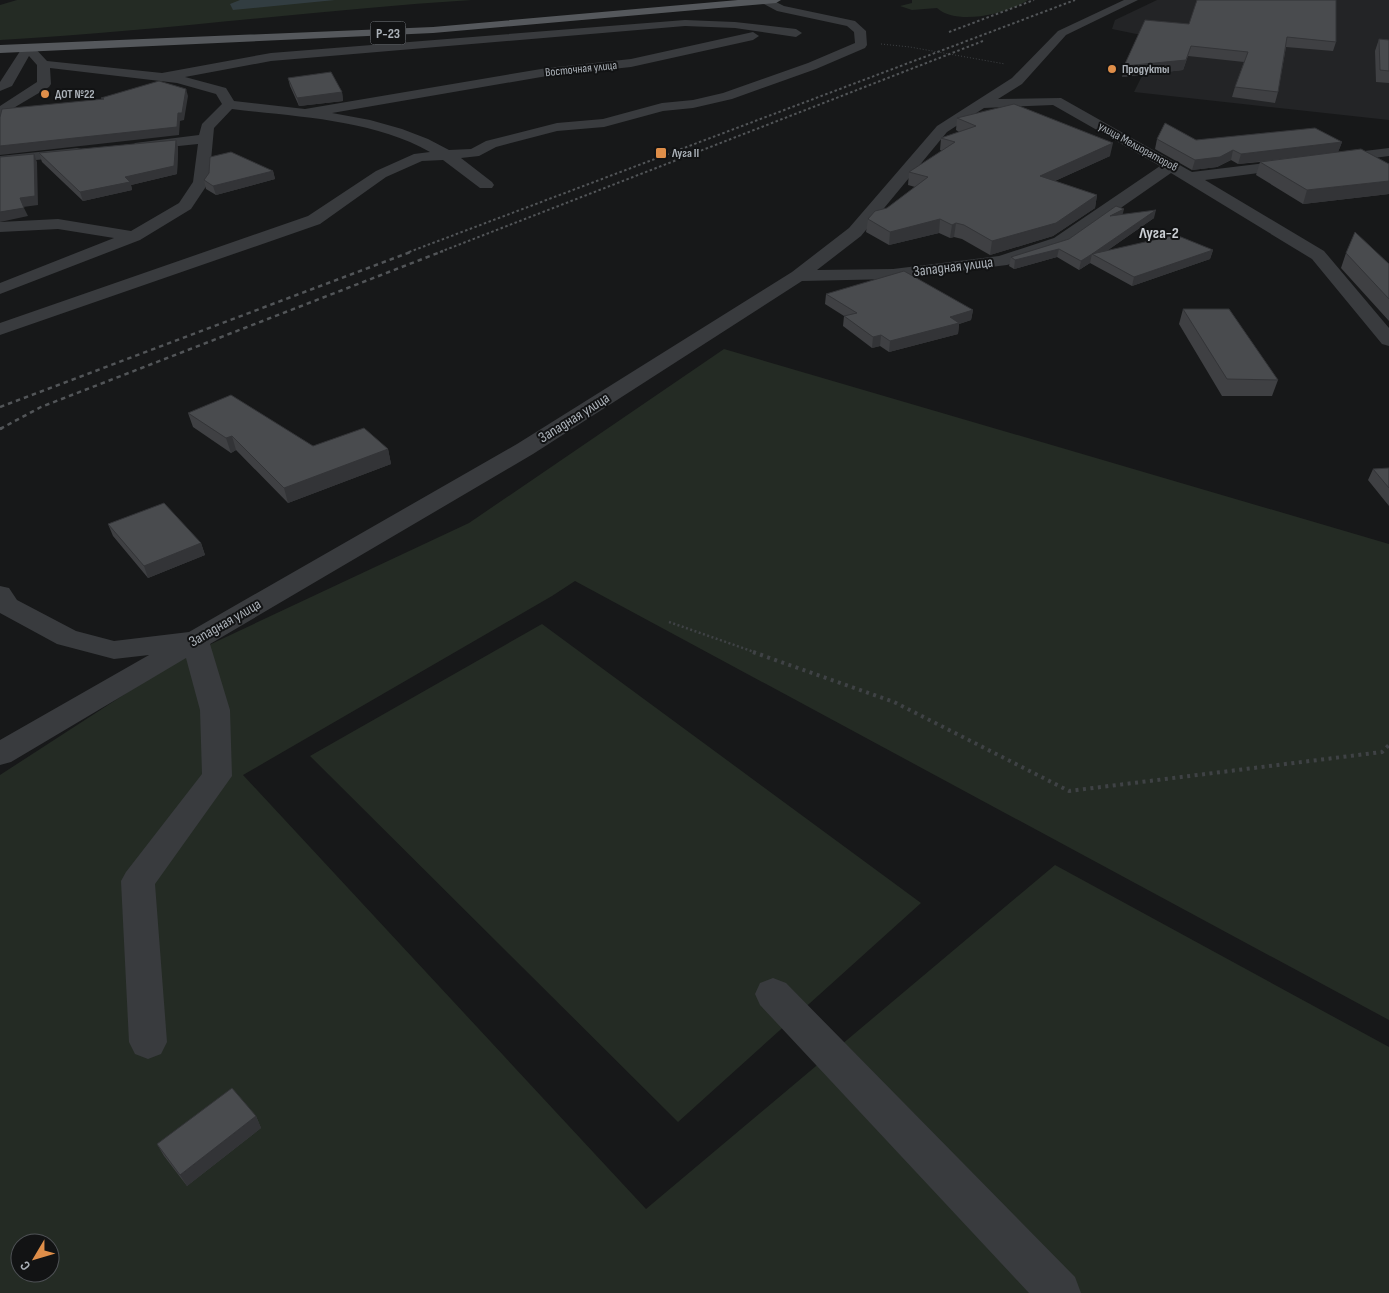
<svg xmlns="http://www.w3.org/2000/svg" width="1389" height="1293" viewBox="0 0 1389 1293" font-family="'Sofia Sans Condensed',sans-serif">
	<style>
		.built { fill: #232426 }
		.green { fill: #242b24; fill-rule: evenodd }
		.water { fill: #323d41 }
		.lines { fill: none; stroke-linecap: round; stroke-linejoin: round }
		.path-far2 { stroke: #3f4245; stroke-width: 1; stroke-dasharray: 1 2; stroke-linecap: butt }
		.path-far1 { stroke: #3f4245; stroke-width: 2.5; stroke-dasharray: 2 2.5; stroke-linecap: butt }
		.path { stroke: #3f4245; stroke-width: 4; stroke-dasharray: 3 4.5; stroke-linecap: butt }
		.minor { fill: #393b3e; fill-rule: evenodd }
		.major { fill: #55585c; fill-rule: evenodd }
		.rail-far2 { stroke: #525558; stroke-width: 2; stroke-dasharray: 2.5 2.5; stroke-linecap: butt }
		.rail-far1 { stroke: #525558; stroke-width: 2.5; stroke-dasharray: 4.5 4; stroke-linecap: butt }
		.rail { stroke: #525558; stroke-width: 3; stroke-dasharray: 5.5 4.5; stroke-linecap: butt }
		.wall { fill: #3f4043 }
		.shaded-wall { fill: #333437 }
		.building { fill: #494b4e; stroke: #333437 }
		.poi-dot { fill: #df8e49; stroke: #121314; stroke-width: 2 }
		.labels { text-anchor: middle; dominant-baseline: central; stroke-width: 4; stroke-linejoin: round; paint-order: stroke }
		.far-street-label { font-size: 12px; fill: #abb1b8; stroke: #121314 }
		.far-poi-label { font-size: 12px; font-weight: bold; fill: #abb1b8; stroke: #121314; text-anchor: start }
		.shield { fill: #121314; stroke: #7d8287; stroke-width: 1 }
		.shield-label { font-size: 14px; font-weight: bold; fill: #abb1b8 }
		.street-label { font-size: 15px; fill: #abb1b8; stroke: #121314 }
		.far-district-label { font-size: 16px; font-weight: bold; fill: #cbcfd4; stroke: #121314 }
	</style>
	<rect width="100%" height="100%" fill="#171819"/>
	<path class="built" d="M1157,0H1389V120L1134,92L1146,68V36L1112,29L1115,20Z"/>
	<path class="green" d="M17,0H472C314,10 158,31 0,40V5Z
		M912,0H1028C1007,14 957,26 937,8L912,10L900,6L912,3Z
		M724,349L1389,544V1020L575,581L552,596L243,775L646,1209L1055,865L1389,1047V1293H0V775L179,659L469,523ZM20,1243H50V1273H20Z
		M542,624L921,903L678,1122L310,756Z"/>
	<path class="water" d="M240,0H335L233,10L230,4Z"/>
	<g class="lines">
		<path class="path-far2" d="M881,44L910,47L1005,64"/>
		<path class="path-far1" d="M669,622L757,653"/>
		<path class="path" d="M753,652L894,702L1069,791L1382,752L1389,745"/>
		<path class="minor" d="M761,0H772L784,6L855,21L866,31L867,45L865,48L816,69L732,99L693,108L663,111L604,127L557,131L496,147L479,156L461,158L492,182L494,185L492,188H480L443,160L422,161L386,177L320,224L0,335V323L308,216L376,171L414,154L430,152C372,119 297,117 232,109L214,128L209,182L191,209L140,240L0,294V283L114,238L58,229L0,232V222L58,219L131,231L179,203L193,182L198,144L140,150L135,149L133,146L135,143L199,135L202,124L222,104L216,94L177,83L50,68L51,84L49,87L0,116V106L37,82V65L29,56L12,86L0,91V82L24,45H32L47,61L162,73L271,53L685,20L735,22L796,29L802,33L796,37L735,28L685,26L271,61L185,77L226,88L234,101L305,109L547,68L631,59L753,32L759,36L753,40L631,67L547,76L332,113L370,120L402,129L428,139L449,150L471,149L486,141L557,123L603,119L662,103L693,100L723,93L808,63L855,43L854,32L847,26L777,11L762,3Z
			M1124,0H1138L1066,35L1022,84L998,99L1061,98L1192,172L1389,148V156L1205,180L1324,251L1389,328V346L1382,344L1312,259L1171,173L1066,246L1007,265L893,279L802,281L533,454L210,644L230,710L232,776L155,884L167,1042L161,1054L148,1059L135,1054L129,1042L121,881L126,872L202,774L200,710L186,658L11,762L0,765V740L149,655L114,659L57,644L0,613V586L9,588L17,600L76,631L114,641L189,632L517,444L792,272L849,228L937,126L1012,78L1058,31ZM1053,105L1160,166L1054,238L999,256L893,269L817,270L861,236L947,132L984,108Z
			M77,148L82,149L84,152L82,155L0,164V156Z
			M773,978L786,983L1075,1277L1081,1293H1029L760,1005L755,994L760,983Z"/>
		<path class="major" d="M738,0H781L776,3L433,33L0,53V45L433,27Z"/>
		<path class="rail-far2" d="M949,32L1034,0
			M409,252L1075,0
			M440,252L983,41"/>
		<path class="rail-far1" d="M0,407L413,251
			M0,429L41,407L443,251"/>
		<path class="rail" d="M0,429L2,428"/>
	</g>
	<path class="wall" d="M1189,24L1336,42L1333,51L1286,47L1278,92L1275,103L1232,97L1235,87L1244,62L1188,56L1183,70L1122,77Z
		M1379,39L1389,40V83L1376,82L1375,51Z
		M288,78L342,92L343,101L299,106L290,86Z
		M957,118L1110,156L1055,181L1097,195L1095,208L1053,236L990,255L962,239L954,237L950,238L939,233L889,245L866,232L868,219L887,208L915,187L908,185L909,172L942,151L940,150L941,138L959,132L956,130Z
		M1157,139L1196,140L1342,142L1338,152L1389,164V194L1303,204L1256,175L1260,162L1238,164L1231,160L1217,167L1192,170L1155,149Z
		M176,140L178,148L177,174L131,185L132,190L83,201L42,162L39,153Z
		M273,171L275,179L216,195L206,189L204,180Z
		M1122,214L1154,218L1108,250H1213L1210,259L1132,286L1090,263L1079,270L1057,257L1014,269L1009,266L1011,257L1069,239Z
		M1346,253L1389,264V321L1341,268Z
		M826,294L973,310L971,320L959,324L958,334L889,352L880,346L872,348L843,326L844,316L825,304Z
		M1183,309L1278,380L1272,396H1222L1179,324Z
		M188,413L313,446L388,449L391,464L288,503L236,450L231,453L193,427Z
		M1389,468V506L1368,480L1373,469Z
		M108,524L201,543L205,555L148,578L113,536Z
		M256,1116L261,1128L187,1186L164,1156L157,1144Z"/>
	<path class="shaded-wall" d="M1191,46L1183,70L1122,77L1124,66Z
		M186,89L188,96L184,120L180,121L179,135L0,155V146Z
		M342,92L343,101L299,106L297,98Z
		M176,140L178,148L177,174L131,185L132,190L83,201L80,192L125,177Z
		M1342,142L1338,152L1238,164L1241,154Z
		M1113,143L1110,156L1037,189L1040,176Z
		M1233,150L1231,160L1217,167L1192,170L1195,160Z
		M34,154L37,162L38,205L23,207L20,198Z
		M273,171L275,179L216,195L213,186Z
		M1389,181V194L1303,204L1307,190Z
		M1097,195L1095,208L1053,236L990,255L992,241Z
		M24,208L28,216L0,222V212Z
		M1124,209L1122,217L1110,216Z
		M1156,210L1154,218L1098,257L1092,254Z
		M940,219L939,233L889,245L890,232Z
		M956,223L954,237L950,238L952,225Z
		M1059,249L1057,257L1014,269L1015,260Z
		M1213,250L1210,259L1132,286L1134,277Z
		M1092,254L1090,263L1079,270L1081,261Z
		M973,310L971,320L959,324L958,334L889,352L890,341L950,317Z
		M881,335L880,346L872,348L873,337Z
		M232,436L236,450L231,453L226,438Z
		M388,449L391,464L288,503L284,488Z
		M201,543L205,555L148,578L144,566Z
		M256,1116L261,1128L187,1186L180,1175Z"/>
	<path class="building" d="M1197,0H1336V42L1287,37L1278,92L1235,87L1248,52L1191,46L1186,60L1124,66L1145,20L1189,24Z
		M1379,39L1389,40V71L1380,70Z
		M331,72L342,92L297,98L288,78Z
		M159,81L186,89L182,113H178L177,127L0,146V117L2,109L104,99L101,98Z
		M1014,104L1113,143L1040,176L1097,195L1056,223L992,241L964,225L956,223L952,225L940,219L890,232L868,219L875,211L887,208L928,177L909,172L955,142L941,138L976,126L957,118Z
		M1165,123L1196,140L1315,128L1342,142L1241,154L1233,150L1220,157L1195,160L1157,139Z
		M176,140L174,166L125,177L130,182L80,192L39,153Z
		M1361,149L1389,164V181L1307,190L1260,162Z
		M231,152L273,171L213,186L204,180L209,173L210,157Z
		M34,154L35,196L20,198L24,208L0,212V157Z
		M1116,206L1124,209L1110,216L1156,210L1092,254L1176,235L1213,250L1134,277L1092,254L1081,261L1059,249L1015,260L1011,257L1069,239Z
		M1355,232L1389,264V299L1346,253Z
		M904,271L973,310L950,317L959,323L890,341L881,335L873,337L844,316L857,313L826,294Z
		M1183,309H1229L1278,380L1227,379Z
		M231,395L313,446L364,428L388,449L284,488L232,436L226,438L188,413Z
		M1389,468V488L1373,469Z
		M164,503L201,543L144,566L108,524Z
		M232,1088L256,1116L180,1175L157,1144Z"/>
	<g class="poi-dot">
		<circle cx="1112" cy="69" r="5"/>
		<circle cx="45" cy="94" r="5"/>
		<rect x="655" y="147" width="12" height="12" rx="2.5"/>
	</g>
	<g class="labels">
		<g class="far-street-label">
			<text transform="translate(581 69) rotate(-6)">Восточная улица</text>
			<text transform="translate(1138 147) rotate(29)">улица Мелиораторов</text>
		</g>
		<g class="far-poi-label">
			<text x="1122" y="69">Продукты</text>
			<text x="55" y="94">ДОТ №22</text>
			<text x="672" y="153">Луга II</text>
		</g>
		<rect class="shield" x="370.5" y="21.5" width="35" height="23" rx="4"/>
		<g class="shield-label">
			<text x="388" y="33">Р-23</text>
		</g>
		<g class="street-label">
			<text transform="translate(953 267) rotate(-7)">Западная улица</text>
			<text transform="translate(574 418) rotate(-32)">Западная улица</text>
			<text transform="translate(225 623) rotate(-30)">Западная улица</text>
		</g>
		<g class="far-district-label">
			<text x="1159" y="233">Луга-2</text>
		</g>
	</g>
	<g transform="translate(35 1258) rotate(232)"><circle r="24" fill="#121314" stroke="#4f5256"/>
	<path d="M0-4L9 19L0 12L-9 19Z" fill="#df8e49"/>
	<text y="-8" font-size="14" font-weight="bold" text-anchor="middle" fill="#abb1b8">С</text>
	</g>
</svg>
